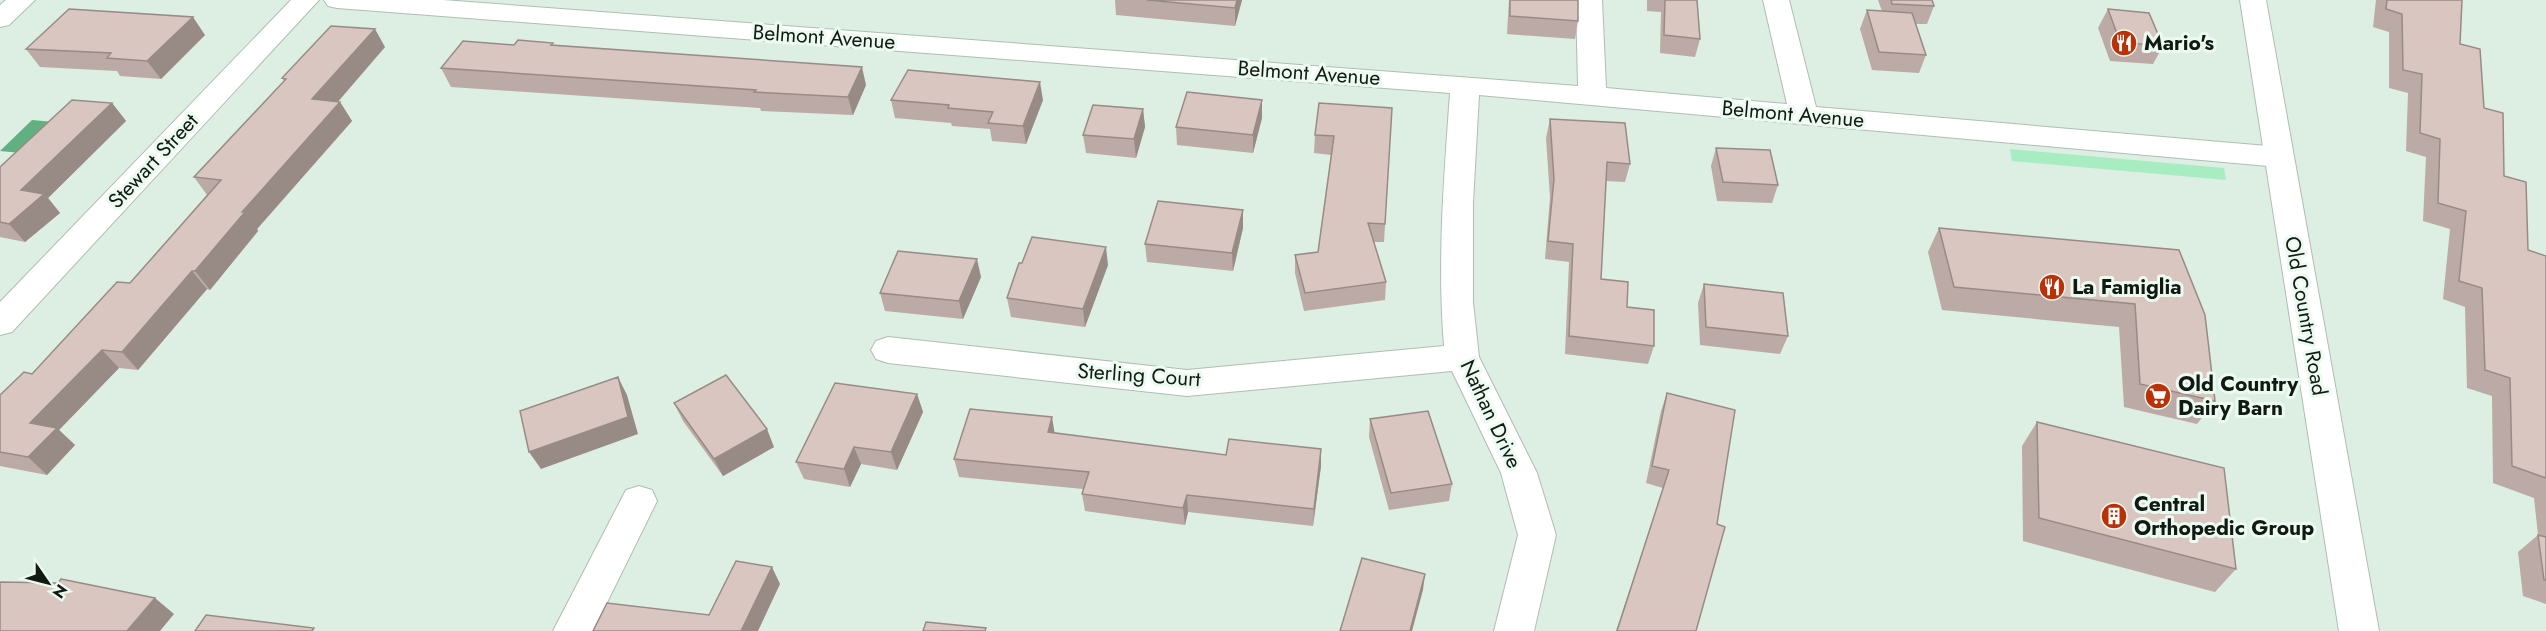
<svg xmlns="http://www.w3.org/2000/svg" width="2546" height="631" viewBox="0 0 2546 631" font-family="Jost,sans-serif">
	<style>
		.green { fill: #a8edc1 }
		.water { fill: #61b081 }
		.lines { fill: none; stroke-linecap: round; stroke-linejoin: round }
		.minor-casing { stroke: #aebeb3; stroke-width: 2 }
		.major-casing { stroke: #aebeb3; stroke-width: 2 }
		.minor { fill: #fff; fill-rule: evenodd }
		.major { fill: #fff; fill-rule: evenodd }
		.wall { fill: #bbaaa5 }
		.shaded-wall { fill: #988b86 }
		.building { fill: #d9c6c0; stroke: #988b86; stroke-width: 1.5 }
		.labels { text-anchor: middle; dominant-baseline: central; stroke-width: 6; stroke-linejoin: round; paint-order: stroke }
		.street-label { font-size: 21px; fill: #121814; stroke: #ebfbf0 }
		.poi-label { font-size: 21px; font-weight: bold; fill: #121814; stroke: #ebfbf0; text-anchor: start }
	</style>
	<rect width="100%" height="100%" fill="#ddeee3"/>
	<path class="green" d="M2010,149L2224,168L2226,180L2012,161Z"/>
	<path class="water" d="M32,120L54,122L21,153L0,151Z"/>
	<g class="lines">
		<defs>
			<path id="minor" d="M6,0H35L9,25L0,27V5Z
				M291,0H319L12,332L0,335V302Z
				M324,0H443L1578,86L1576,0H1602L1606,88L1787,104L1763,0H1789L1816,107L2279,147L2289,150L2294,157L2289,164L2279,167L1479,95L1473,203V302L1479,357L1537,473L1556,535L1534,631H1494L1518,535L1501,473L1452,371L1187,396L888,363L876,359L871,350L876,341L888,337L1187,370L1444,346C1437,261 1444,177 1450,93L337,8L328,6Z
				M639,486L652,490L657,501L593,631H553L626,490Z"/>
			<path id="major" d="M2240,0H2266L2379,631H2339Z"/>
		</defs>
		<use href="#minor" class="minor-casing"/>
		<use href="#major" class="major-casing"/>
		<use href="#minor" class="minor"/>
		<use href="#major" class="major"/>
	</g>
	<path class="wall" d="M1115,0H1242L1235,26L1116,15Z
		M1509,0H1578V21L1575,39L1507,34Z
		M1647,0H1697L1700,39L1695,57L1660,53L1661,12L1647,11Z
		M1878,0H1932L1934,6L1927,24H1916L1926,55L1919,73L1872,70L1860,29L1867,10L1882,11Z
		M2376,0H2462L2460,44L2484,108L2504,176L2528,250L2546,256V604L2523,596L2518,552L2538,535L2534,498L2493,483L2492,396L2467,388L2465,307L2443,299L2450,229L2423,221L2426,157L2406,151L2408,93L2389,88V32L2373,27Z
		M2108,9L2163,46L2153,64L2110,61L2098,28Z
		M205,35L161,79L120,76L117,71L40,67L26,49Z
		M554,45L866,85L853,115L761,111L760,108L451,87L441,68Z
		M385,47L337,102H340L352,121L257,229L258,231L210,290L207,289L138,370L119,368L59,430L75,445L47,475L0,466V395L32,374L130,283L207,195L194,177L284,81L282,78Z
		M891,100H1043L1026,144L992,141L990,129L952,126L951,123L895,118Z
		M112,103L126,121L48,198L60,213L25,242L0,237V167Z
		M1392,108L1384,242H1374L1386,282L1385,300L1304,311L1295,273V255L1318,252L1331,155L1314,153L1315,135Z
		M1143,109L1145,127L1136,158L1086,153L1083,135Z
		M1262,118L1253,153L1177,145L1176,127Z
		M1550,119L1630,164L1625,182L1606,181L1601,279L1627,307L1654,346L1648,364L1565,354L1569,262L1545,259L1550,197L1546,138Z
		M1716,148L1778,185L1772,203L1717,201L1711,166Z
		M1243,210V228L1233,271L1147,262L1145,244Z
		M1939,228L2179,250L2215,401L2197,424L2124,407L2119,327L1942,310L1928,252Z
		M1108,265L1085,327L1011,317L1007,298Z
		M981,277L963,319L885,311L880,293Z
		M1704,284L1788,336L1780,354L1700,345L1698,303Z
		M1667,393L1696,631H1616L1663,488L1646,483L1661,411Z
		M917,394L923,412L897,470L861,464L850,487L804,479L796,462Z
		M674,403L774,447L723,476L683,421Z
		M1370,419L1452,484L1449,501L1389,510L1369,437Z
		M2037,422L2236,569L2215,592L2023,541L2022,446Z
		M1055,433L1226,455L1321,449V466L1313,526L1188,512L1185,525L1085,511L1082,494L1083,489L959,477L954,459Z"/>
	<path class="shaded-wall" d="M1237,0H1242L1235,26V8Z
		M193,17L205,35L161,79L147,61Z
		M375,29L385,47L324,118L312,99Z
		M862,67L866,85L853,115L848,97Z
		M1040,82L1043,100L1026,144L1023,126Z
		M1262,100V118L1253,153V135Z
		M340,102L352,121L257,229L258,231L210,290L195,271L242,212Z
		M112,103L126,121L48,198L60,213L25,242L9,224L21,190Z
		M1143,109L1145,127L1136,158L1134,139Z
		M1243,210V228L1233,271L1232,253Z
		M1106,247L1108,265L1085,327L1083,309Z
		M977,259L981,277L963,319L959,301Z
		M192,271L207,289L138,370L122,352Z
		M102,350L119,368L59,430L75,445L47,475L28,457L30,423Z
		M618,377L627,395L638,434L541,469L529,452Z
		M917,394L923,412L897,470L891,452Z
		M1052,417L1055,435L1048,432Z
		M767,429L774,447L723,476L714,459Z
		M854,447L861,464L850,487L844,469Z
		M1321,449V466L1313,526L1314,509Z
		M1187,495L1188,512L1185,525L1183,508Z
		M772,567L780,584L758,631H741Z
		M1425,574L1423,590L1412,631H1410Z
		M155,598L174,614L160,631H127Z"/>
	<path class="building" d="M1147,0H1237L1235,8Z
		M1510,0H1578V21L1510,16Z
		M1665,0H1697L1700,39L1664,35Z
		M1891,0H1932L1934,6L1892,4Z
		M2387,0H2462L2460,44L2480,49L2484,108L2503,113L2504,176L2526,182L2528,250L2546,256V478L2512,466L2510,378L2485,370L2482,288L2459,281L2466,211L2438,203L2440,139L2420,133L2422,74L2403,70L2402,14L2386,9Z
		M69,9L193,17L147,61L107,58L111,53L26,49Z
		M2108,9L2149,13L2163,46L2120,42Z
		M1867,10L1912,13L1926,55L1879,52Z
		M331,26L375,29L312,99L340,102L242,212H245L195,271H192L122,352L102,350L30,423L57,428L28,457L0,452V395L24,372L32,374L117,282L130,283L221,180L194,177L286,79L282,78Z
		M518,40L553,43L551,45L862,67L848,97L754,92L756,90L441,68L463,41L514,45Z
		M908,70L1040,82L1023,126L988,123L993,112L948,108L949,105L891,100Z
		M1187,92L1262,100L1253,135L1176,127Z
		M72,100L112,103L21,190L44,194L9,224L0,222V167Z
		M1319,103L1392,108L1385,224L1368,223L1386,282L1305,293L1295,255L1318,252L1334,136L1315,135Z
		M1093,105L1143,109L1134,139L1083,135Z
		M1550,119L1625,123L1630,164L1607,162L1601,279L1628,282L1627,307L1654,310V346L1569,336L1573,244L1548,241L1554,179Z
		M1716,148L1770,150L1778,185L1723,182Z
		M1158,201L1243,210L1232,253L1145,244Z
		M1939,228L2179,250L2205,315L2215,401L2140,384L2135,304L1954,287Z
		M1032,237L1106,247L1083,309L1007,298L1019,263H1022Z
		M898,251L977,259L959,301L880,293Z
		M1704,284L1783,293L1788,336L1706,327Z
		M726,375L767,429L714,459L674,403Z
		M618,377L628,417L529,452L520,411Z
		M835,383L917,394L891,452L854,447L844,469L796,462Z
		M1667,393L1735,410L1717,524L1725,527L1696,631H1617L1669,470L1652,466Z
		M970,409L1052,417L1048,432L1226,455L1229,439L1321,449L1314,509L1187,495L1183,508L1082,494L1089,472L954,459Z
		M1428,411L1452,484L1391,493L1370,419Z
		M2037,422L2224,468L2236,569L2039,518Z
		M2538,535L2546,537V580H2544Z
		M1362,558L1425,574L1410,631H1340Z
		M736,561L772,567L741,631H593L607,603L709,615Z
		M61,579L155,598L127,631H0V582L58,583Z
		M206,615L314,628L312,631H195Z
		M926,622L986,628L985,631H923Z"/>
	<defs>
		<symbol id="restaurant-disc" viewBox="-11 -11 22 22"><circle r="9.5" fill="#bb3107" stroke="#ebfbf0"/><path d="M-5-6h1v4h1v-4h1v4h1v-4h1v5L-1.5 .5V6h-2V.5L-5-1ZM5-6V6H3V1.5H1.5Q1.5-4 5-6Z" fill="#fff"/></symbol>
		<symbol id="supermarket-disc" viewBox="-11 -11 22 22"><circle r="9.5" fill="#bb3107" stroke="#ebfbf0"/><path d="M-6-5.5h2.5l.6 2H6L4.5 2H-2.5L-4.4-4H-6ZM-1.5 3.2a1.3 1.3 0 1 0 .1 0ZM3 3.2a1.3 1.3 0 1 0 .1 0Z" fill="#fff"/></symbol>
		<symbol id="building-disc" viewBox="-11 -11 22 22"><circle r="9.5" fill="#bb3107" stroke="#ebfbf0"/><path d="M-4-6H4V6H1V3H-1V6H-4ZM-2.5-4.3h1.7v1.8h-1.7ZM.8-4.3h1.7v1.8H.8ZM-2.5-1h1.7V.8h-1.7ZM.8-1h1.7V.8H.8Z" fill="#fff"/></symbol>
	</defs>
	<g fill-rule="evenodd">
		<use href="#restaurant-disc" x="2109" y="28" width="30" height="30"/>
		<use href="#restaurant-disc" x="2037" y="272" width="30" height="30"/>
		<use href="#supermarket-disc" x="2143" y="381" width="30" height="30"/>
		<use href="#building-disc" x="2099" y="501" width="30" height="30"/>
	</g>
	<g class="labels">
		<g class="street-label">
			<text transform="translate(824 37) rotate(4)">Belmont Avenue</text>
			<text transform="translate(1309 73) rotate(4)">Belmont Avenue</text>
			<text transform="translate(1793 114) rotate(5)">Belmont Avenue</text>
			<text transform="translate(153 161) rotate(-47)">Stewart Street</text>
			<text transform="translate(2306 316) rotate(80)">Old Country Road</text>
			<text transform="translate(1139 375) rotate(4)">Sterling Court</text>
			<text transform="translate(1491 414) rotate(65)">Nathan Drive</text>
		</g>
		<g class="poi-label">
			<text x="2144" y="43">Mario's</text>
			<text x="2072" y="287">La Famiglia</text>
			<text x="2178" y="384">Old Country<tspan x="2178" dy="24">Dairy Barn</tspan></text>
			<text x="2134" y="504">Central<tspan x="2134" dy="24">Orthopedic Group</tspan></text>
		</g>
	</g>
	<g transform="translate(48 583) rotate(125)" stroke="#ebfbf0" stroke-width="4.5" paint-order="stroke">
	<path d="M0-4.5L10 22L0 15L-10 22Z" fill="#121814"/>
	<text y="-9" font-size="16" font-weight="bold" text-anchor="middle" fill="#121814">N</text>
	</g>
</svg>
